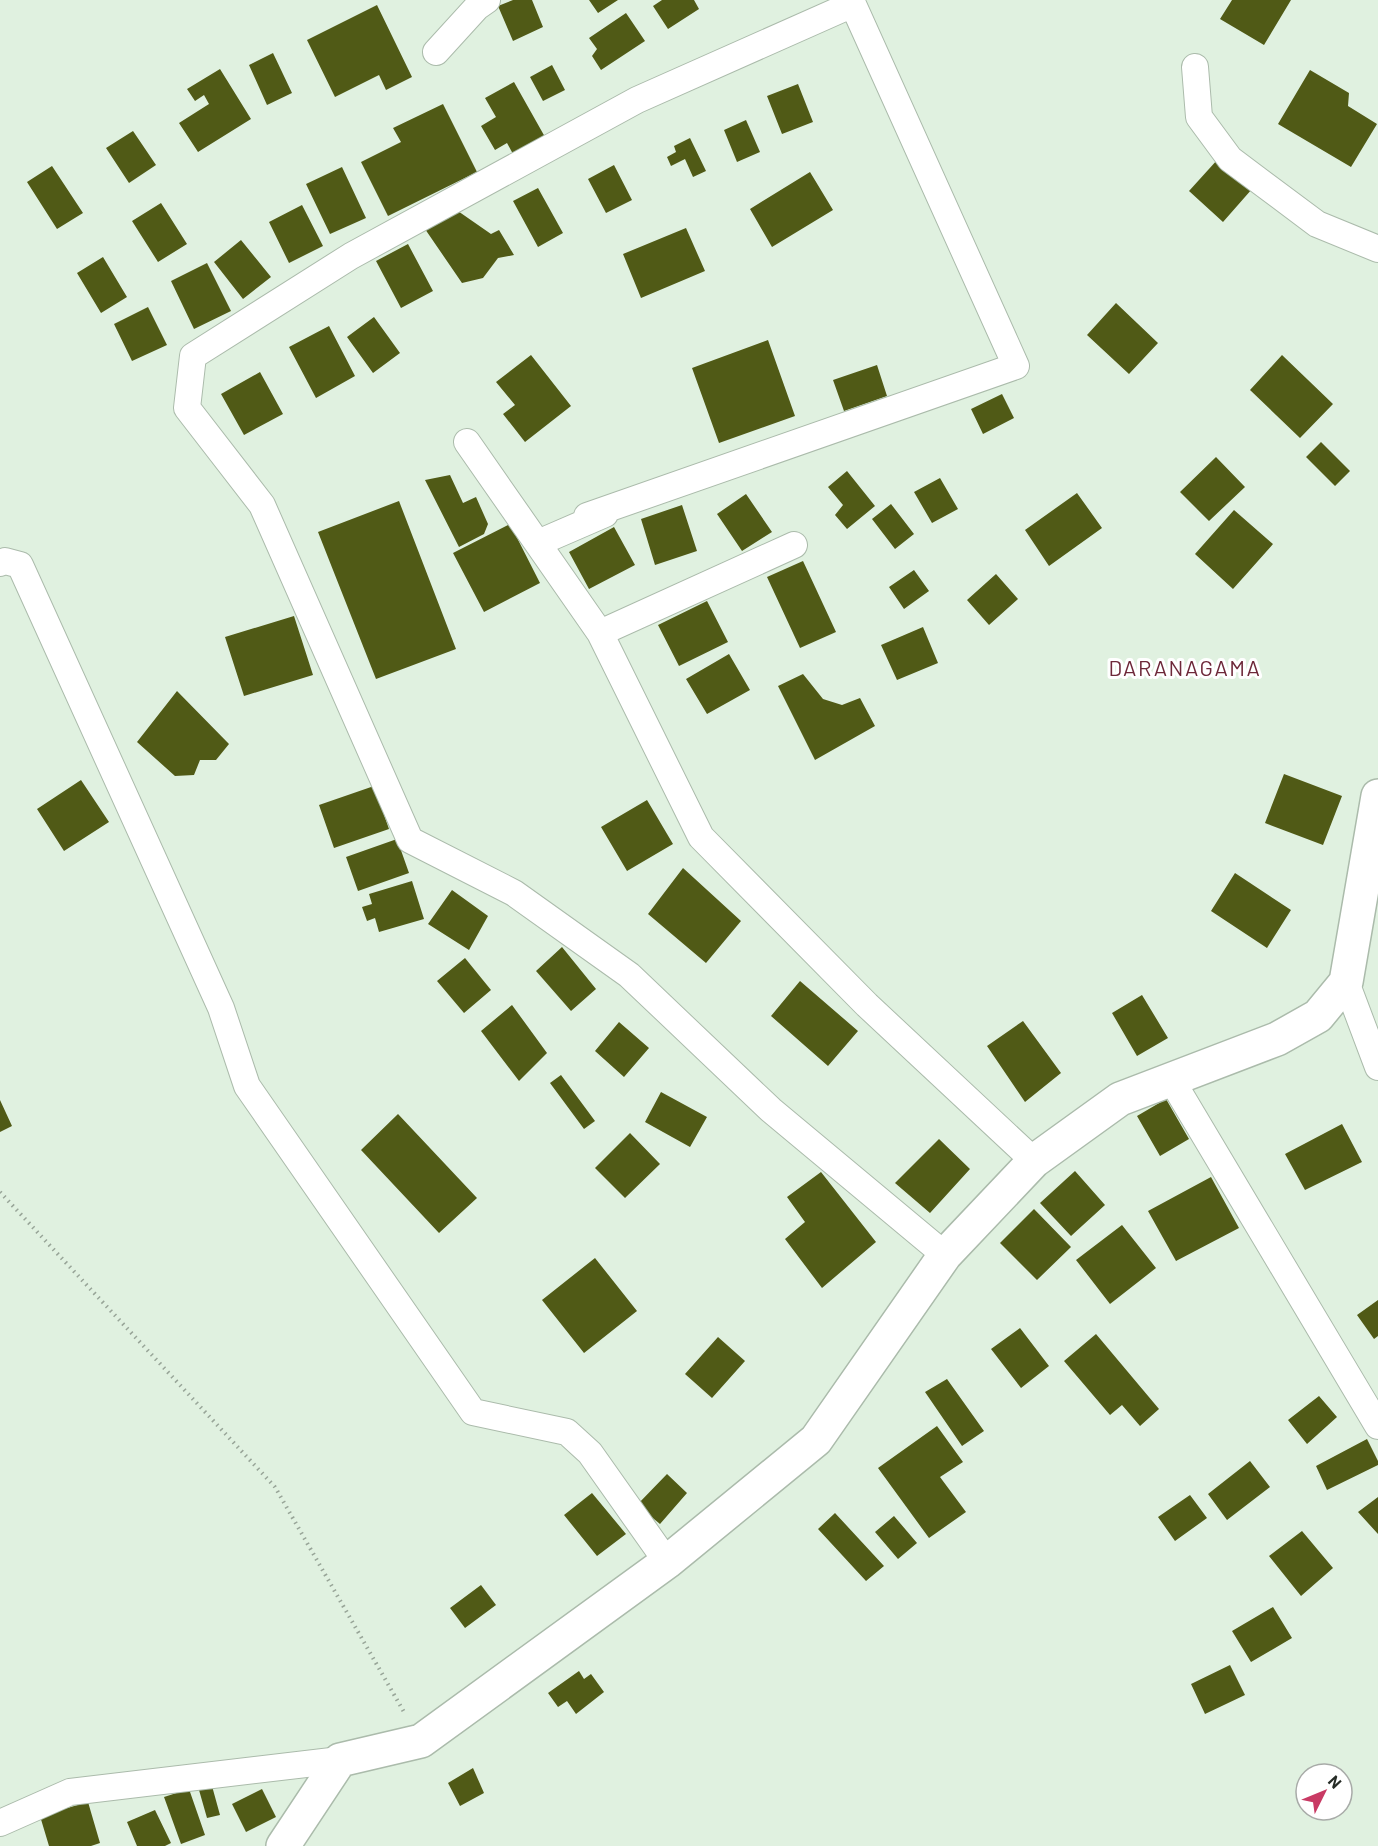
<svg xmlns="http://www.w3.org/2000/svg" width="1378" height="1846" viewBox="0 0 1378 1846" font-family="Barlow,sans-serif">
	<rect width="100%" height="100%" fill="#e0f1e0"/>
	<path fill="#505a16" d="M513,0H532L543,27L513,41L498,6Z
		M589,0H618L598,13Z
		M662,0H694L699,9L668,29L653,6Z
		M1232,0H1291L1264,45L1220,19Z
		M377,5L412,77L386,90L379,75L335,97L307,40Z
		M626,13L645,41L601,70L592,56L597,49L589,38Z
		M273,53L292,93L267,105L249,65Z
		M552,65L565,90L543,101L530,77Z
		M220,69L251,119L198,152L179,123L209,104L204,95L195,101L187,89Z
		M1310,70L1349,93L1348,106L1377,124L1351,167L1278,124Z
		M514,82L545,137L513,154L507,143L495,150L481,126L496,117L485,98Z
		M798,84L813,122L782,134L767,96Z
		M443,104L477,172L388,216L361,162L401,142L393,128Z
		M746,120L760,152L737,162L724,130Z
		M133,131L156,165L129,183L106,148Z
		M690,138L706,171L693,177L685,159L671,166L667,157L676,152L674,146Z
		M1218,159L1252,189L1223,222L1189,191Z
		M614,165L632,200L606,213L588,179Z
		M52,166L83,213L57,229L27,182Z
		M342,167L366,218L330,234L306,184Z
		M810,172L833,210L772,247L750,209Z
		M538,188L563,233L538,247L513,201Z
		M161,203L187,244L158,262L132,221Z
		M302,205L323,246L289,263L269,222Z
		M455,209L491,234L499,230L514,255L498,258L483,278L462,283L425,229Z
		M686,228L705,271L641,298L623,254Z
		M241,240L271,277L243,299L214,262Z
		M408,244L433,291L401,308L376,261Z
		M103,257L127,297L101,313L77,273Z
		M207,263L231,311L194,329L171,281Z
		M1116,303L1158,343L1129,374L1087,335Z
		M148,307L167,345L132,361L114,324Z
		M374,317L400,353L373,373L347,337Z
		M329,326L355,376L316,398L289,347Z
		M768,340L795,416L719,443L692,368Z
		M531,355L571,406L525,442L503,414L515,405L496,382Z
		M1282,355L1333,404L1300,438L1250,390Z
		M877,365L887,396L844,411L833,380Z
		M260,372L283,414L244,435L221,394Z
		M1002,394L1014,418L983,434L971,409Z
		M1321,442L1350,471L1335,486L1306,457Z
		M1216,457L1245,487L1209,521L1180,492Z
		M847,471L875,506L847,529L835,515L843,505L828,487Z
		M450,475L463,503L476,497L488,524L484,534L459,547L425,480Z
		M940,478L958,509L932,523L914,492Z
		M1077,493L1102,528L1049,566L1025,530Z
		M746,494L772,532L742,551L717,514Z
		M399,501L456,649L376,679L318,532Z
		M891,504L914,534L895,549L872,519Z
		M682,505L697,551L655,565L641,519Z
		M1234,510L1273,544L1233,589L1195,554Z
		M510,524L540,583L484,612L453,553Z
		M614,527L635,565L589,589L569,552Z
		M803,561L836,632L800,648L767,577Z
		M914,570L929,591L904,609L889,587Z
		M996,574L1018,599L989,625L967,600Z
		M707,601L728,642L679,666L658,625Z
		M294,616L313,675L244,696L225,637Z
		M923,627L938,663L897,680L881,645Z
		M729,654L750,690L707,714L686,679Z
		M803,674L823,699L842,705L860,698L875,726L815,760L778,686Z
		M177,691L229,744L216,760H200L194,775L175,776L137,742Z
		M1284,774L1342,796L1323,845L1265,823Z
		M81,780L109,822L64,851L37,809Z
		M374,786L389,829L334,848L319,805Z
		M647,800L673,844L627,871L601,827Z
		M397,839L409,873L358,891L346,857Z
		M683,868L741,921L706,963L648,914Z
		M1235,873L1291,910L1267,948L1211,911Z
		M412,881L424,919L379,932L375,918L367,921L362,907L372,904L369,894Z
		M452,890L488,916L469,950L428,924Z
		M562,947L596,989L571,1011L536,971Z
		M465,958L491,990L464,1013L437,981Z
		M800,981L858,1031L828,1066L771,1016Z
		M1142,995L1168,1038L1137,1056L1112,1013Z
		M512,1005L547,1053L519,1081L481,1031Z
		M1023,1021L1061,1073L1025,1102L987,1046Z
		M619,1022L649,1048L624,1077L595,1051Z
		M561,1075L595,1121L584,1129L550,1083Z
		M661,1092L707,1117L690,1147L645,1122Z
		M1166,1099L1189,1139L1160,1156L1137,1116Z
		M0,1100L12,1126L0,1132Z
		M398,1114L477,1198L439,1233L361,1150Z
		M1342,1124L1362,1162L1305,1190L1285,1154Z
		M630,1133L660,1164L625,1198L595,1168Z
		M939,1139L970,1169L930,1213L895,1183Z
		M1075,1171L1105,1205L1071,1236L1040,1203Z
		M821,1172L876,1242L822,1288L785,1239L805,1222L787,1197Z
		M1211,1177L1239,1228L1176,1261L1148,1211Z
		M1034,1209L1071,1247L1037,1280L1000,1243Z
		M1122,1225L1156,1268L1110,1304L1076,1260Z
		M595,1258L637,1311L584,1353L542,1300Z
		M1378,1300V1336L1374,1339L1357,1315Z
		M1020,1328L1049,1366L1021,1388L991,1349Z
		M1096,1334L1159,1409L1140,1426L1122,1405L1110,1415L1064,1361Z
		M718,1337L745,1361L712,1398L685,1374Z
		M947,1379L984,1431L962,1446L925,1392Z
		M1319,1396L1337,1417L1307,1444L1288,1420Z
		M937,1426L963,1462L940,1477L966,1512L929,1538L878,1468Z
		M1367,1439L1378,1461V1465L1327,1490L1316,1466Z
		M1250,1461L1270,1487L1227,1520L1208,1494Z
		M667,1474L687,1493L660,1524L637,1505Z
		M592,1493L626,1534L597,1556L564,1515Z
		M1190,1495L1207,1518L1175,1541L1158,1517Z
		M1378,1497V1534L1358,1512Z
		M835,1513L884,1566L866,1581L818,1529Z
		M894,1516L917,1543L898,1559L875,1532Z
		M1302,1531L1333,1568L1301,1596L1269,1556Z
		M481,1585L496,1605L465,1628L450,1608Z
		M1273,1607L1292,1638L1251,1662L1232,1631Z
		M1230,1665L1245,1695L1205,1714L1191,1684Z
		M579,1671L584,1679L591,1674L604,1692L576,1714L567,1701L558,1707L548,1693Z
		M473,1768L484,1793L460,1806L448,1783Z
		M212,1786L220,1815L207,1818L199,1790Z
		M189,1789L205,1835L181,1844L164,1797Z
		M262,1789L276,1817L246,1832L232,1804Z
		M88,1802L100,1843L91,1846H49L40,1816Z
		M155,1810L171,1843L165,1846H137L127,1822Z"/>
	<g fill="none" stroke-linecap="round" stroke-linejoin="round">
		<g stroke="#abbbab" stroke-width="28">
			<path id="minor" d="M853,4L637,100L351,256L193,356L187,408L262,505L410,840L514,893L629,975L771,1110L945,1255
				M436,52L477,7L487,0
				M1195,67L1199,117L1230,159L1317,224L1378,249
				M467,442L600,633L701,837L867,1005L1034,1161
				M587,516L1016,366L851,0
				M538,543L605,514
				M0,563L5,561L20,565L221,1008L247,1086L473,1412L567,1432L590,1453L667,1562
				M600,633L794,545
				M1346,982L1378,1067
				M1171,1079L1378,1426
				M0,1823L70,1792L340,1760"/>
		</g>
		<g stroke="#abbbab" stroke-width="36">
			<path id="tertiary" d="M283,1846L340,1760L421,1741L667,1562L816,1440L945,1255L1034,1161L1120,1099L1277,1039L1318,1016L1346,982L1378,796"/>
		</g>
		<path stroke="#98a598" stroke-width="4" stroke-dasharray="1.5 4.5" stroke-linecap="butt" d="M0,1192L275,1487L404,1712"/>
		<use href="#minor" stroke="#fff" stroke-width="26"/>
		<use href="#tertiary" stroke="#fff" stroke-width="33"/>
	</g>
	<g text-anchor="middle" dominant-baseline="central" stroke-width="6" stroke-linejoin="round" paint-order="stroke">
		<g font-size="22" letter-spacing="1.5" fill="#6d2839" stroke="#fff">
			<text x="1185" y="667">DARANAGAMA</text>
		</g>
	</g>
	<g transform="translate(1324 1792) rotate(47)"><circle r="28" fill="#ffffff" stroke="#a8aba8" stroke-width="1.5"/>
	<path d="M0-4.5L10 22L0 15L-10 22Z" fill="#c93a64"/>
	<text y="-9" font-size="16" font-weight="bold" text-anchor="middle" fill="#262c26">N</text>
	</g>
</svg>
